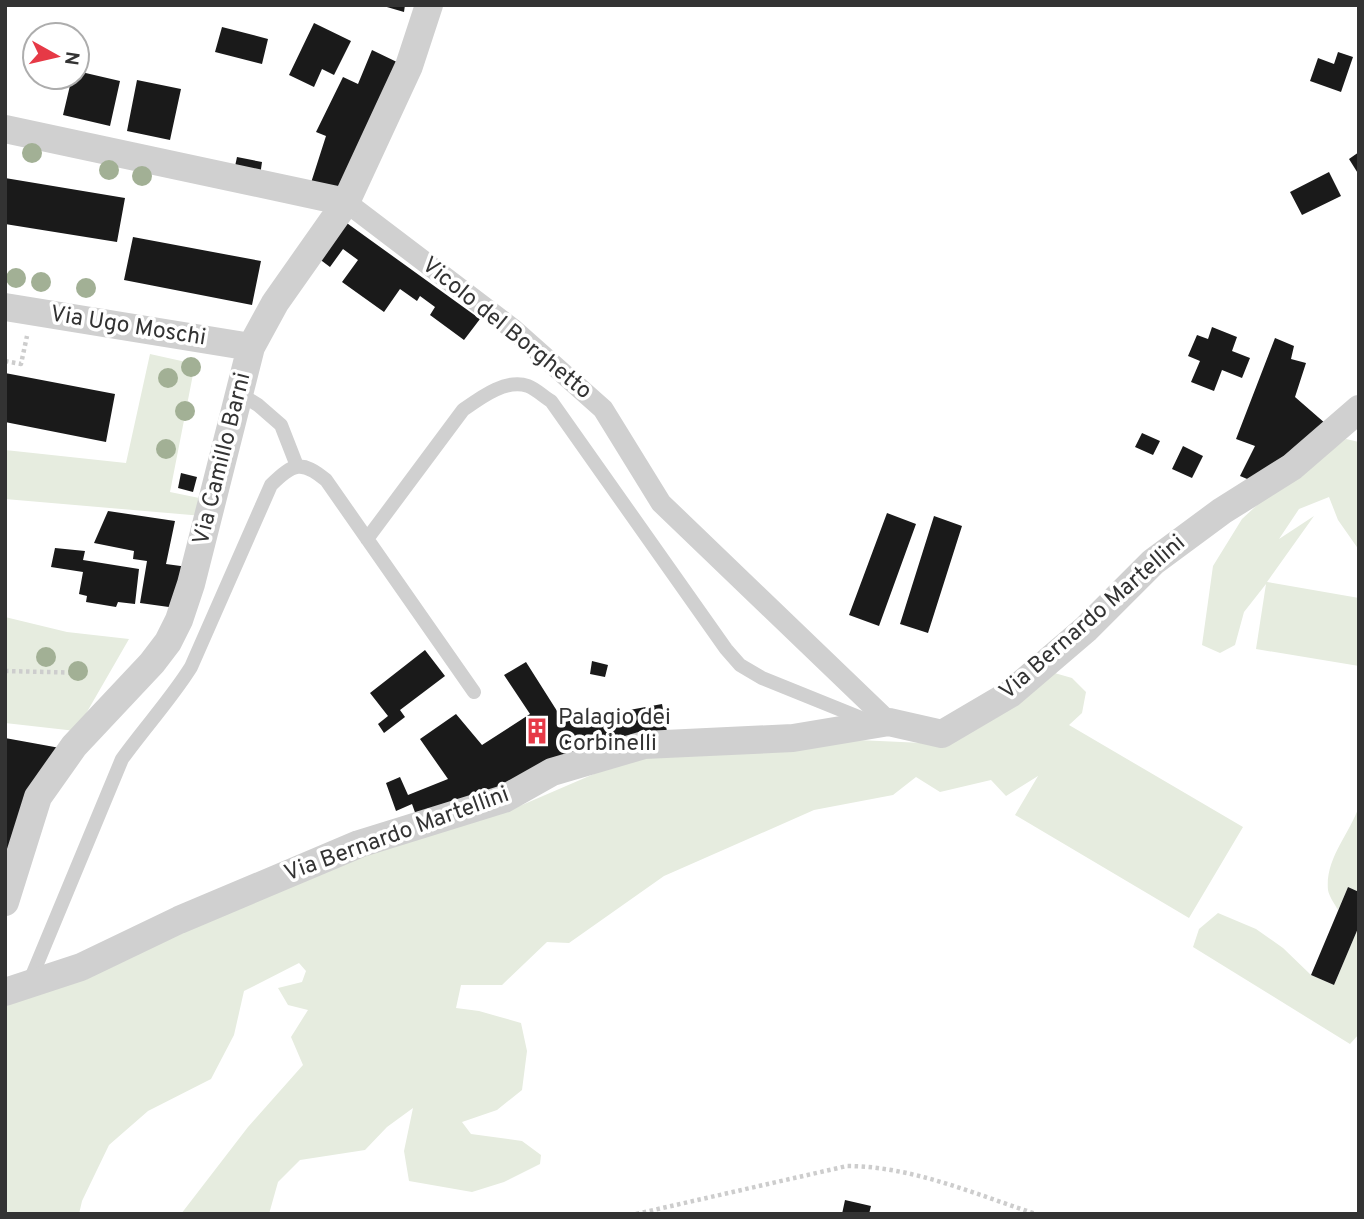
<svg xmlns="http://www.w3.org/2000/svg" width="1364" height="1219" viewBox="0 0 1364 1219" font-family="Overpass,sans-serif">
	<rect width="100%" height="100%" fill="#fff"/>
	<path fill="#e6ecdf" d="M150,354L195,364L170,492L204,499L203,516L5,499V450L126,463Z
		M1346,439L1359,442V550L1338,520L1329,497L1299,509L1279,539L1314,516L1267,582L1359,598V666L1256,649L1266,584L1244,612L1235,645L1220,653L1202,645L1213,566L1242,519L1269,494Z
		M5,617L67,632L129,639L76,731L5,723Z
		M1051,672L1072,678L1086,692L1082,713L1069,725L1243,827L1189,918L1015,815L1038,776L1006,796L991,780L940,792L916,777L893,795L814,810L664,876L569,943L547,942L502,985H461L456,1008L479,1011L521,1023L527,1051L522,1090L497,1110L462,1122L471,1134L522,1141L541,1155L540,1164L504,1182L472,1192L409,1181L404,1151L413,1108L387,1127L365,1150L300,1160L278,1182L269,1214H181L248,1127L303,1065L291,1037L308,1010L288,1005L278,988L302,982L306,971L299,963L244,991L234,1035L211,1079L148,1111L109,1145L82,1201L79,1214H5V1001L346,859L522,805L631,758L858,740L923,743Z
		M1359,806V892L1348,887L1338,910C1335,905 1329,896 1328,890C1325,858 1350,834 1359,806Z
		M1218,913L1256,929L1283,948L1311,975L1334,985L1359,926V1034L1350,1044L1193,947L1199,929Z"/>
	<path fill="#1a1a1a" d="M380,5H405L404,12Z
		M314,23L351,41L334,75L322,69L314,87L289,75Z
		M222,27L268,39L262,64L215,52Z
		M372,50L401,64L344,198L309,189L326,136L316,132L343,77L358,84Z
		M1338,52L1353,57L1341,92L1310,81L1318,58L1334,64Z
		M77,71L120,81L110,126L63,115L72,77H77Z
		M137,80L181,89L170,140L127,131Z
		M1359,152V175L1349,159Z
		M237,157L262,162L260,176L234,171Z
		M1329,172L1341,196L1302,215L1290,192Z
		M5,178L125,198L117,242L5,224Z
		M344,221L480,319L464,340L430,315L435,307L420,296L417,301L400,289L384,312L342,282L358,260L343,249L330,267L318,258Z
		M133,237L261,261L252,305L124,280Z
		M1212,327L1237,337L1232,351L1250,358L1242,378L1222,370L1214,391L1191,382L1200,361L1188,356L1197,335L1208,339Z
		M1275,338L1294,346L1291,359L1306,363L1295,397L1326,424L1252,481L1240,476L1255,446L1236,439Z
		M5,373L115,394L106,442L5,422Z
		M1142,433L1160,441L1153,455L1135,447Z
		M1183,446L1203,456L1192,478L1172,469Z
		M181,473L197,477L193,492L178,488Z
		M108,511L175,521L166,564L188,567L176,608L140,603L147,561L133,559L134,551L94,543Z
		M887,513L916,524L879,626L849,615Z
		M934,516L962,526L928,633L900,624Z
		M55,548L85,551L83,560L139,569L135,604L118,602L116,607L86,602L87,596L79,594L83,572L51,567Z
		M425,650L445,676L400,710L405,717L384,733L378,724L388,716L370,693Z
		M592,661L608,665L605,677L590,674Z
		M526,662L564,722L662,704L668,737L417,818L412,804L396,811L386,783L400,777L408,795L448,779L420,739L456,714L482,745L530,714L504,675Z
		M5,738L60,748L5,886Z
		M1348,887L1359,892V926L1334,985L1311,975Z
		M845,1200L871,1206L869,1214H842Z"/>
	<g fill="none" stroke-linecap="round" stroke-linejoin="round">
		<path stroke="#cdcdcd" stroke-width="4.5" stroke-dasharray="3.5 3.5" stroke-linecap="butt" d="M5,361L21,364L27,336
			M5,671L87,673
			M636,1214L847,1166C911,1166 975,1194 1036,1214"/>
		<path stroke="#d0d0d0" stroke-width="14" d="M240,394L258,405L281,425L297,466
			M367,539L463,410C480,398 506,378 528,386C536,389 544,397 551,401L726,649L740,665L762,678L866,720
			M29,983L122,759C145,727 171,699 191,667L271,485C293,463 302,460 326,480L474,692"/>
		<path stroke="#d0d0d0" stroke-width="21" d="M346,202L513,329L603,409L661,503L889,722"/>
		<path stroke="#d0d0d0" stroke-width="28" d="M5,129L346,202
			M5,307L251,347
			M5,902L38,797L74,746L152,663L168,642L179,620L191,584L251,347L275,303L346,202L409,66L429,5
			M5,992L81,967L179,920L359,844L504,799L552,772L644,745L793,738L889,722L942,734L1010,694L1086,629L1153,562L1222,511L1292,467L1359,409"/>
	</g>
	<g fill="#a2b095">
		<circle cx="32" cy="153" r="10"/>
		<circle cx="109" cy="170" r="10"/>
		<circle cx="142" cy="176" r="10"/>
		<circle cx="16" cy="278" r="10"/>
		<circle cx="41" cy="282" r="10"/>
		<circle cx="86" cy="288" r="10"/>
		<circle cx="191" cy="367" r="10"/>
		<circle cx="168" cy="378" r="10"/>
		<circle cx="185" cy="411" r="10"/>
		<circle cx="166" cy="449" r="10"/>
		<circle cx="46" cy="657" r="10"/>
		<circle cx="78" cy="671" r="10"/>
	</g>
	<defs>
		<g id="building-bare" transform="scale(2.1)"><path d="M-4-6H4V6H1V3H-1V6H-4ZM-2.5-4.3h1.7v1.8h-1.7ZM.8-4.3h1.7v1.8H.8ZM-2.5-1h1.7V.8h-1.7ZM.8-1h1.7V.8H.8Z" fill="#e63946" stroke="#fff" stroke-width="2.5" paint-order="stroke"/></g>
	</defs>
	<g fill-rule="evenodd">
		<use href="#building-bare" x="537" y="731"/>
	</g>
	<g text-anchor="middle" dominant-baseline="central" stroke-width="7" stroke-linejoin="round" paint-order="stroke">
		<g font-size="23" fill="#333" stroke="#fff">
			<text transform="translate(128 327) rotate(9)">Via Ugo Moschi</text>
			<text transform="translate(506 329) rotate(39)">Vicolo del Borghetto</text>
			<text transform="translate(223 459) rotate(-76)">Via Camillo Barni</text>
			<text transform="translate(1093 618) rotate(-41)">Via Bernardo Martellini</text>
			<text transform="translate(397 835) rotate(-20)">Via Bernardo Martellini</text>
		</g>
		<g font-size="23" fill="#333" stroke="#fff" text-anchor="start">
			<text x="558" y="718">Palagio dei<tspan x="558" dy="26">Corbinelli</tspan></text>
		</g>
	</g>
	<rect width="1364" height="1219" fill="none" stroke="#333333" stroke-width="14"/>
	<g transform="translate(56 56) rotate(98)"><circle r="33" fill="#ffffff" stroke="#adadad" stroke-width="2"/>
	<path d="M0-5L12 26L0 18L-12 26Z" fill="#e63946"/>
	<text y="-10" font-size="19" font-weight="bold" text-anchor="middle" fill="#333333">N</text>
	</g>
</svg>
